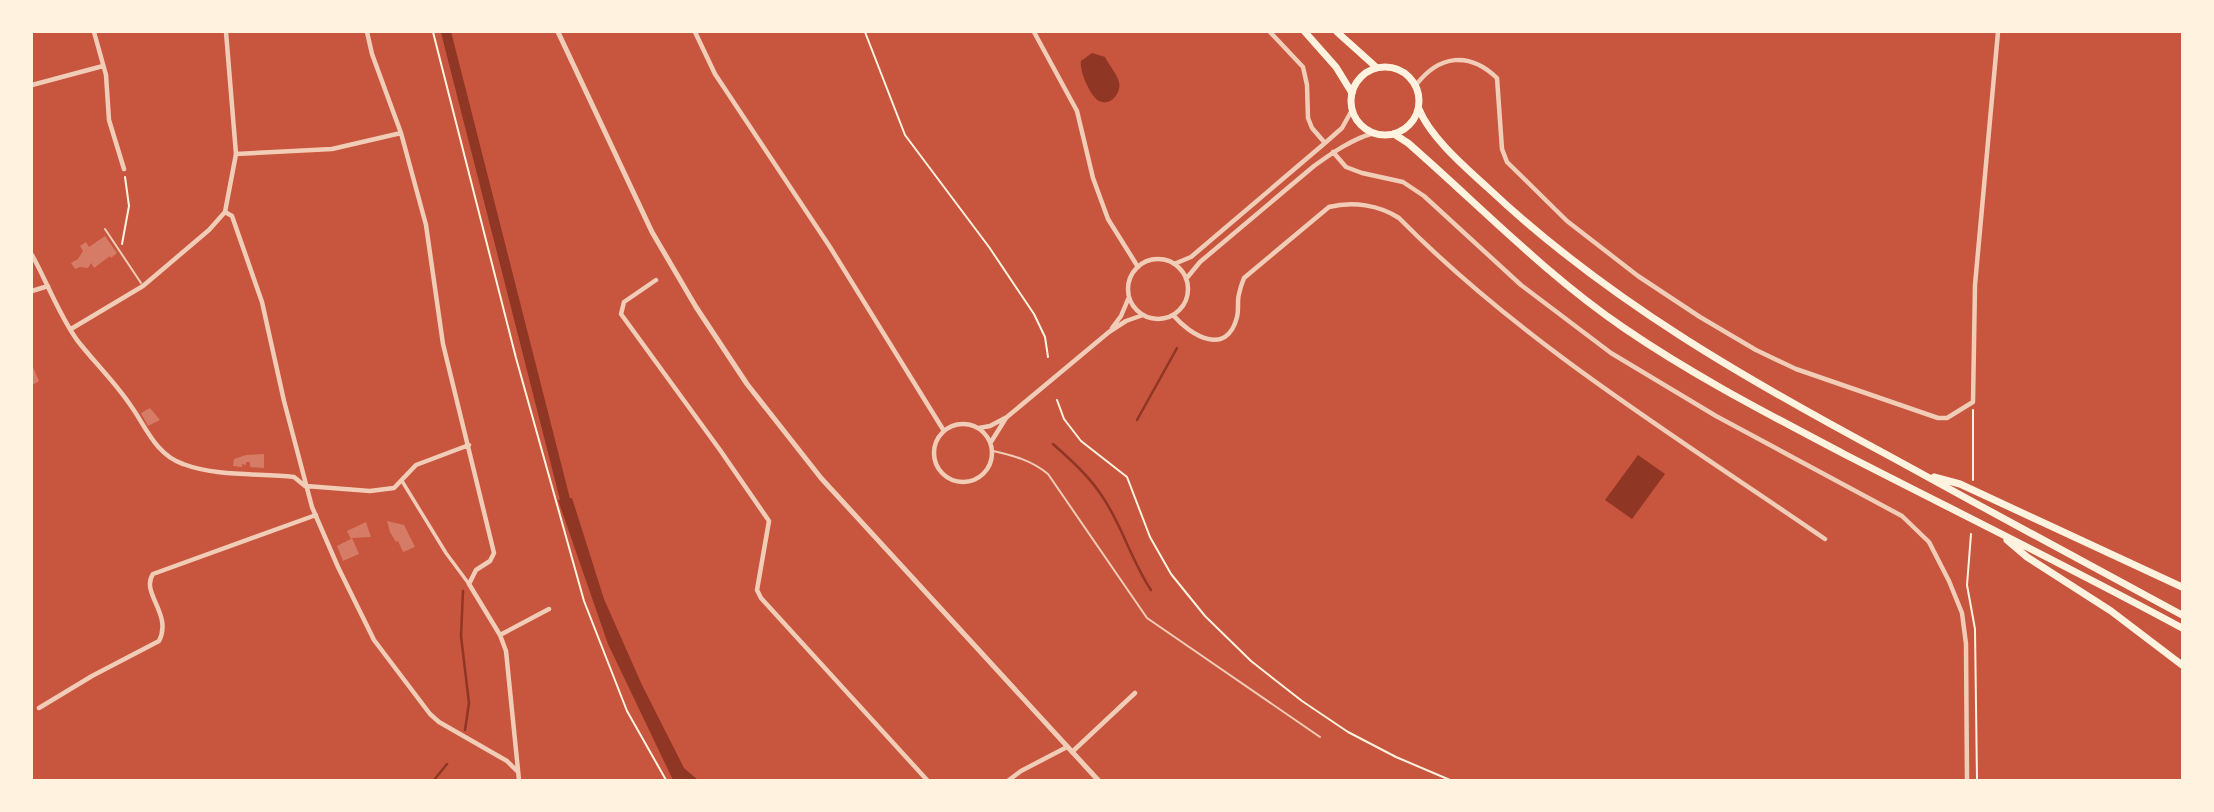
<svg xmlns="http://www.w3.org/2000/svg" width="2214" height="812" viewBox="0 0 2214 812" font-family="'Source Sans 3',sans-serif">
	<rect width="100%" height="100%" fill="#c8553d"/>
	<path fill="#8f3625" d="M1092,53L1105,57C1109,65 1117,74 1119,82C1122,93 1110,107 1099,101C1090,96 1079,70 1081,61Z
		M1638,455L1665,474L1632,519L1605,500Z
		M572,498L604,599L642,685L684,768L698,780H673L608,644L558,500Z"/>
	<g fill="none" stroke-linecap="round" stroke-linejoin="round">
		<path stroke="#8f3625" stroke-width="2.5" d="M1137,420L1177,348
			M1053,444C1071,460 1089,476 1102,496C1122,525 1131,560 1151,590
			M463,591L461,636L469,703L465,730
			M434,780L447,764"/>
		<path stroke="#8f3625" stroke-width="10" d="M446,32L568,511"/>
	</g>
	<path fill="#d67c66" d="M105,236L117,253L111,258L110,256L94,268L91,263L88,268L80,267L75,269L71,263L78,259L83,251L80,246L86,242L89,247Z
		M32,365L39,381L32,385Z
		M150,408L160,420L148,426L141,413Z
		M264,454V468L250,467V462H246V465L242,464V467L233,466L234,459L246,455Z
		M387,521L404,525L415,547L403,552L398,541L396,542L390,532Z
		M366,522L371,537L352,538L359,554L343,561L337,546L351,539L347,531Z"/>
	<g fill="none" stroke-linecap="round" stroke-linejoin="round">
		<path stroke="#fff3e0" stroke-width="2" d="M433,32L516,358L584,601L627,711L666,780
			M865,32L905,135L989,247L1034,314L1045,337L1048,357
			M122,244L129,206L125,177
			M1057,400L1064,419L1081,441L1127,477L1150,537L1171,574L1205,616L1251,661L1302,701L1348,732L1396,757L1450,780
			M1973,410V480
			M1971,534L1967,585L1975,629L1977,780"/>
		<path stroke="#f1ccb7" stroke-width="2" d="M105,229L141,283
			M993,451C1014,456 1031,460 1048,474L1147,618L1320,737"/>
		<path stroke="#f1ccb7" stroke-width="3.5" d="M402,481L446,553L469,584"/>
		<path stroke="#f1ccb7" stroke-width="4.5" d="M94,32L106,75L109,120L124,169
			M367,32L372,54L401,133L426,225L443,344L494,553L490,561L476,570L469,584L500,635L506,651L519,780
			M695,32L715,74L830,247L944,431
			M1034,32L1077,111L1093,178L1108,219L1138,267
			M1270,32L1303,67L1307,85L1308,118L1312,128L1325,143
			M32,85L103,66
			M1416,85C1439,55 1469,51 1497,78L1502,149L1507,162L1567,221L1638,276L1700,317L1756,350L1796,369L1938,418H1947L1973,402L1975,285L1998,32
			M1333,152L1346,167L1362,173L1403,182L1424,196L1521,285L1611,353L1716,416L1902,516L1929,542L1949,581L1962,613L1966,644L1967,780
			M236,154L332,149L401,133
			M225,212L232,216L262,302L284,401L312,507L338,567L374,640L430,714L439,722L507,761L517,771
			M32,255C47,282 59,315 77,340C94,362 115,382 131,406C146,427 156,455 183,464C218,477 258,473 294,477L305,486
			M1128 289a30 30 0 1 1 60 0a30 30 0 1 1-60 0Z
			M1174,264L1191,257L1325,143L1342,128L1352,110
			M1186,279L1200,262L1314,166C1332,153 1352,139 1374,133
			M656,280L624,302L621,314L720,450L769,521L757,590L761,598L927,780
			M32,291L48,286
			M1173,315C1191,336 1227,357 1237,317C1239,309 1237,301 1239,294C1240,289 1242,283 1244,278L1329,207C1353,201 1379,205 1399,218C1522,343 1681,440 1825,539
			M1112,328L1121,316L1129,297
			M71,329L143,286L209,230L225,212L236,154L226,32
			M934 453a29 29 0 1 1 58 0a29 29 0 1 1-58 0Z
			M979,428L990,426L1007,417L1109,332L1126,321L1143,315
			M991,442L1006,418
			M306,486L370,491L394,488L416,465L469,445
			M500,635L549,609
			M39,708L92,676L159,641C173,614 140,593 153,574L316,515
			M1072,752L1135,693
			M1009,780L1021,771L1067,747"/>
		<path stroke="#f1ccb7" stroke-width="5" d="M558,32L652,232L696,307L747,384L821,478L1098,780"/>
		<path stroke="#fff3e0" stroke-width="7" d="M1351 101a34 34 0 1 1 68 0a34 34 0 1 1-68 0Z"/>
		<path stroke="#fff3e0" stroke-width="7" d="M1305,32L1336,67L1352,93
			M1337,32L1376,67
			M1419,109C1430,137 1465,167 1488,188C1608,301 1749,381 1893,458C1989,511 2086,563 2182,615
			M1394,134L1408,143C1479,205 1545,274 1624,328C1694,376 1770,415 1844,454C1957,512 2071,568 2182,628
			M1934,477L1960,484L2182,587
			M2007,540L2027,557L2111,611L2182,665"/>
	</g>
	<rect width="2214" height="812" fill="none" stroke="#fff3e0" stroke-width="66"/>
</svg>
